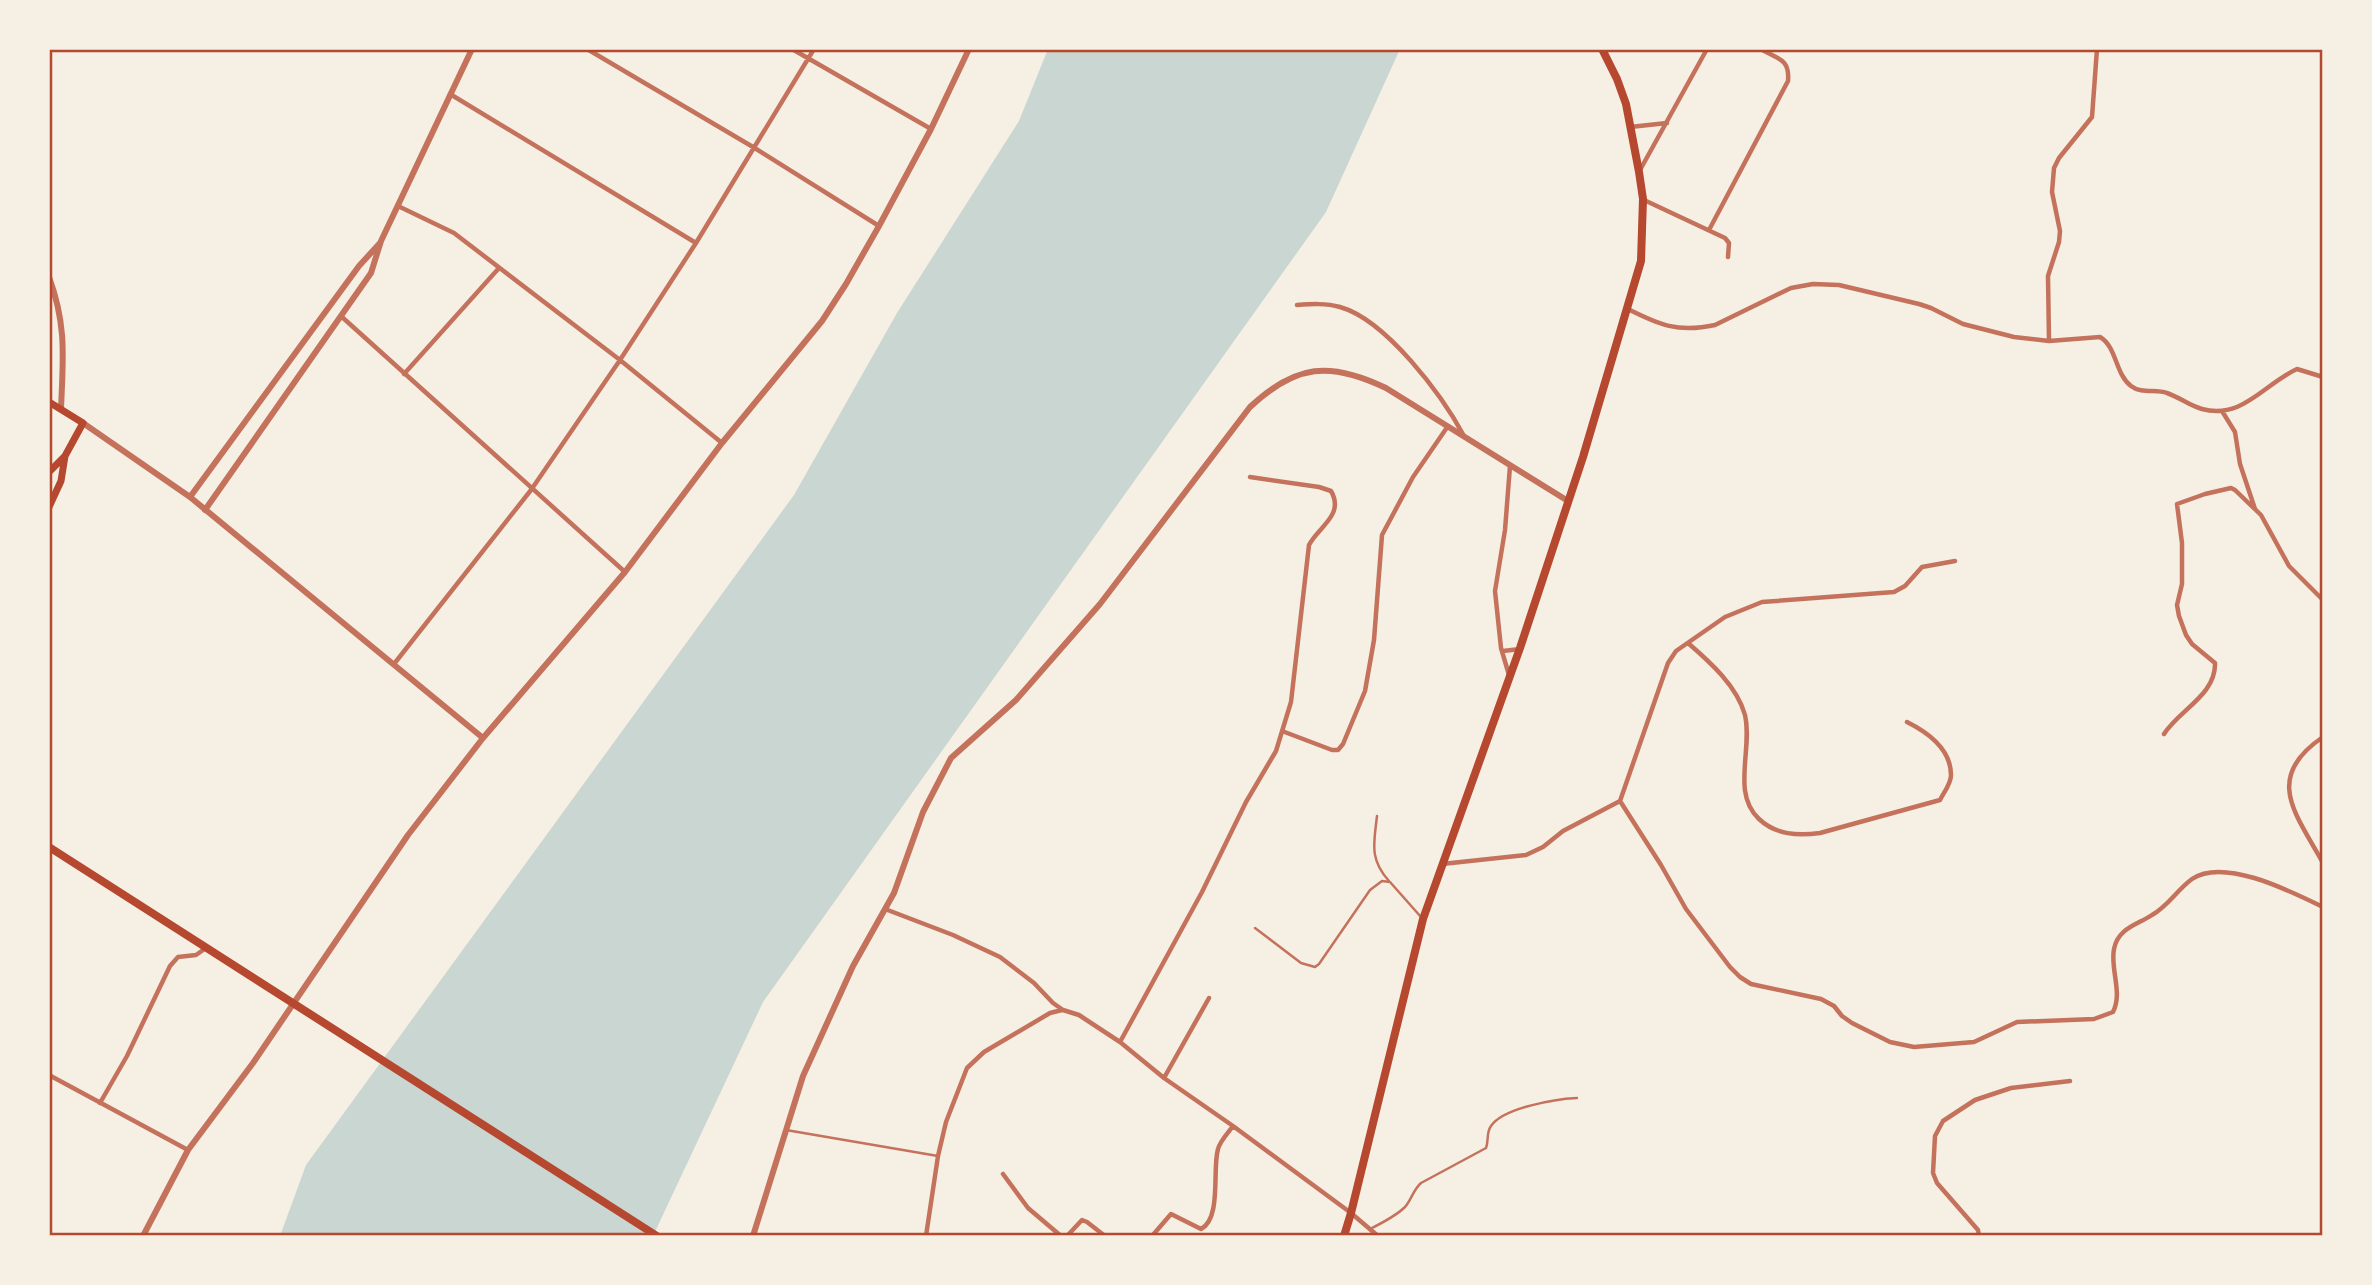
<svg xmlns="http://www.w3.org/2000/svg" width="2372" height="1285" viewBox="0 0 2372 1285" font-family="Helvetica,sans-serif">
	<rect width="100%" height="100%" fill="#f6efe4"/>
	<path fill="#c9d6d2" d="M1048,49H1400L1326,212L763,1002L653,1236H280L306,1165L794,495L897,313L1019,121Z"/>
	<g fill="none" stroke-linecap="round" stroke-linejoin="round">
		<path stroke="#c5725c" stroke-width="2.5" d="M1377,816C1374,843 1369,859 1389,881
			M1255,928L1301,963L1315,967L1319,964L1370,890L1382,881L1390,882L1421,917
			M786,1130L938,1156
			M1370,1229C1382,1223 1396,1216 1405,1207C1412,1199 1413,1190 1421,1183L1486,1148C1489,1140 1486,1133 1491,1126C1503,1108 1555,1099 1577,1098"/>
		<path stroke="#c5725c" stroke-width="4.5" d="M587,49L753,147L879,226
			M792,49L931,129
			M450,94L696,243
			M1630,127L1667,123
			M1640,170L1707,49
			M1644,200L1725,238L1729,243L1728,257
			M398,206L454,233L620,360L722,443
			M1709,230L1788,81C1790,58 1777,59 1761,49
			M1297,305C1311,304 1326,303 1340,307C1386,320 1442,395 1464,436
			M1626,308C1659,325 1678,333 1715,325L1791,288L1813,284L1839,285L1919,304L1931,308L1963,324L2014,337L2049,341L2100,337C2117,347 2115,374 2131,386C2141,394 2156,389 2167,393C2179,397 2190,406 2202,409C2242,420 2264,384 2297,369L2323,377
			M342,317L625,572
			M2049,341L2048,276L2059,242L2060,231L2052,192L2054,168L2059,158L2092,117L2097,49
			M404,374L499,268
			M2222,411L2235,432L2240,464L2255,509
			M1688,643C1710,662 1737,686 1745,715C1753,749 1731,793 1759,819C1776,835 1798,836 1820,833L1940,800C1944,792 1951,784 1951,775C1951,749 1927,732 1907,722
			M1503,651L1520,649
			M394,664L531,490L620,360L696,243L814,49
			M1509,675L1501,648L1495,591L1505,530L1510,466
			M1282,731L1332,750H1338L1343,744L1365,691L1374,640L1382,535L1413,477L1448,426
			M2164,734C2179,710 2216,695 2215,663L2192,644L2186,635L2179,616L2177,605L2182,584V543L2177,504L2205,494L2231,488L2235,490L2261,515L2289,566L2323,600
			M2323,737C2262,778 2297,815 2323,863
			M1620,801L1661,865L1686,909L1730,967L1740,977L1751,984L1821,999L1834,1006L1842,1016L1852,1023L1890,1042L1914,1047L1974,1042L2017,1022L2094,1019L2113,1012C2123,993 2110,969 2114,949C2118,928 2137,925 2152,915C2168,906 2177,890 2192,879C2224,857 2292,892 2323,907
			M1442,864L1526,855L1543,847L1563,831L1620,801L1668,663L1676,651L1725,617L1762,602L1894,592L1905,586L1922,567L1955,561
			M885,909L953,935L1000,957L1034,983L1053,1003L1063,1010L1079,1015L1120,1042L1164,1078L1233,1126L1351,1213L1378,1236
			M1120,1042L1202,892L1246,802L1276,751L1291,702L1309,545C1318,527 1345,515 1331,491L1319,487L1250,477
			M49,1075L188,1150
			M1164,1078L1209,998
			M100,1103L127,1056L170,966L178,957L196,955L206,948
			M1003,1174L1028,1208L1061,1236
			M926,1236L938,1156L946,1122L967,1068L984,1052L1050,1013L1062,1010
			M1067,1236L1082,1220L1087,1222L1105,1236
			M1152,1236L1171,1214L1201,1229C1222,1218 1212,1169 1218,1149C1220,1141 1228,1133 1233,1126
			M1979,1236L1978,1230L1937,1183L1933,1173L1935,1136L1943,1121L1975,1100L2011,1088L2070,1081"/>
		<path stroke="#c5725c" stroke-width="6" d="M49,277C67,326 63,358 61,409
			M83,423L190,497L483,738
			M190,497L359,266L380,243
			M205,510L371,273L381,241L472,49
			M143,1236L188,1150L253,1063L408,835L483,738L625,572L722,443L822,321L846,284L879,226L931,129L969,49
			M753,1236L803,1076L853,966L894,893L923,812L951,758L1016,700L1100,604L1250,407C1296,364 1330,361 1386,388L1568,501"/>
		<path stroke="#b5482f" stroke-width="7" d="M49,402L83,423L65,456L49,472
			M49,507L61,481L65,456"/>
		<path stroke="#b5482f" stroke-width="8" d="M1344,1236L1351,1213L1423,919L1520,648L1583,457L1641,261L1643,199L1639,172L1626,104L1617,79L1602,49"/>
		<path stroke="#b5482f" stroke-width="8" d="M49,847L657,1236"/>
	</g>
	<rect width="2372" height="1285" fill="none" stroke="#f6efe4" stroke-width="102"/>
	<rect x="51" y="51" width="2270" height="1183" fill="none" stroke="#b5482f" stroke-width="2.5"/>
</svg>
